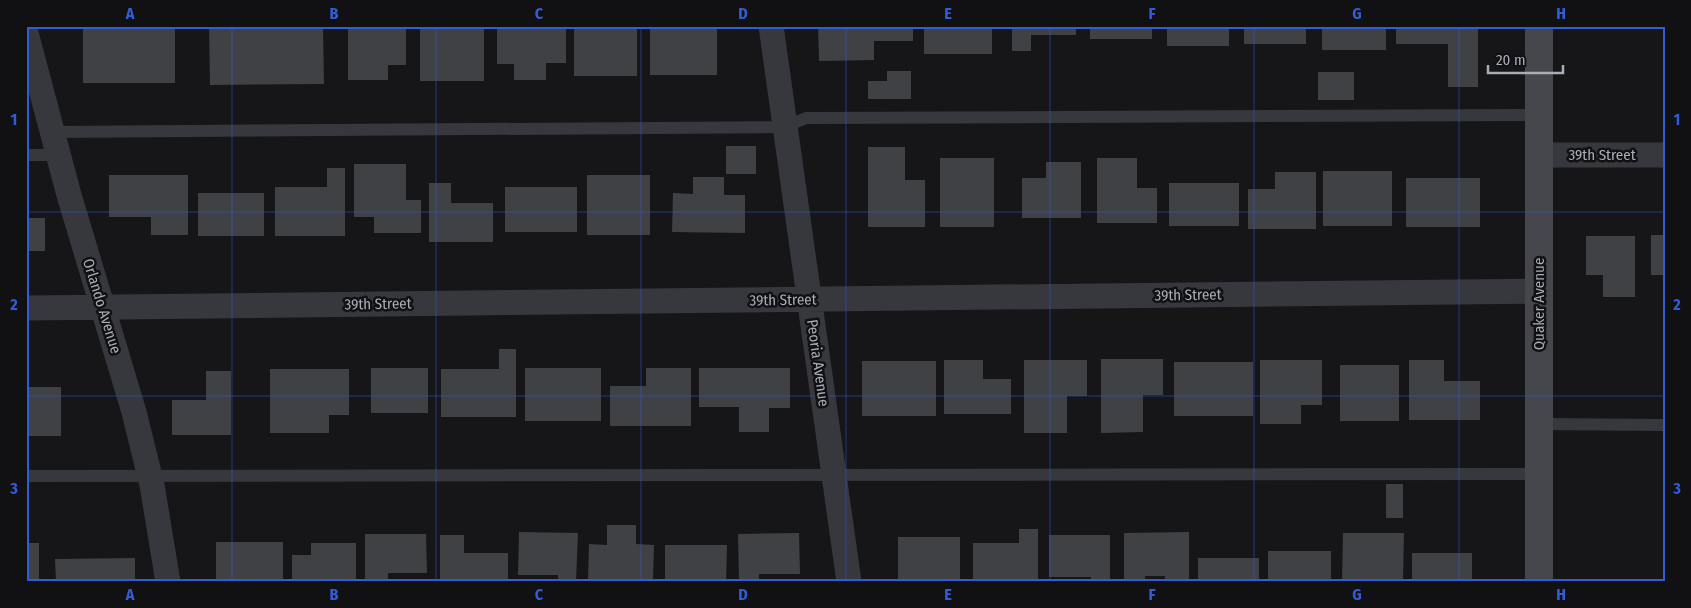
<svg xmlns="http://www.w3.org/2000/svg" width="1691" height="608" viewBox="0 0 1691 608" font-family="'Fira Sans Condensed',sans-serif">
	<rect width="100%" height="100%" fill="#161618"/>
	<path fill="#404145" d="M83,26H175V83H83Z
		M209,26H323L324,84L210,85Z
		M367,26L406,28V65H388V80H348V29H367Z
		M420,26H484V81H420Z
		M574,26H637V76H574Z
		M650,26H717V75H650Z
		M818,26H913V41H874V60L819,61Z
		M924,26H992V54H924Z
		M1012,26H1076V35H1031V51H1012Z
		M1090,26H1152V39H1090Z
		M1167,26H1229V46H1167Z
		M1244,26H1306V44H1244Z
		M1322,26H1386V50H1322Z
		M1396,26H1478V87H1448V44H1396Z
		M497,27H566V63H546V80H514V64H497Z
		M887,71H911V99H868V81H887Z
		M1318,72H1354V100H1318Z
		M726,146H756V174H726Z
		M868,147H905V180H925V227H868Z
		M940,158H994V227H940Z
		M1097,158H1137V188H1157V223H1097Z
		M1046,162H1081V218H1022V178H1046Z
		M354,164H406V200H421V233H374V217H354Z
		M327,168H345V236H275V187H327Z
		M1323,171H1392V226H1323Z
		M1275,172H1316V229H1248V189H1275Z
		M109,175H188V235H151V217H109Z
		M587,175H650V235H587Z
		M693,177H724V195H745V233L672,232L673,193L693,194Z
		M1406,178H1480V227H1406Z
		M429,183H451V203H493V242H429Z
		M1169,183H1239V226H1169Z
		M505,187H577V232H505Z
		M198,193H264V236H198Z
		M26,218H45V251H26Z
		M1651,235H1665V275H1651Z
		M1586,236H1635V297H1603V275H1586Z
		M499,349H516V417H441V369H499Z
		M1101,359H1163V395H1143V432L1101,433Z
		M944,360H983V379H1011V414H944Z
		M1024,360H1087V396H1067V433H1024Z
		M1260,360H1322V405H1301V424H1260Z
		M1409,360H1444V381H1480V420H1409Z
		M862,361H936V416H862Z
		M1174,362H1253V416H1174Z
		M1340,365H1399V421H1340Z
		M371,368H428V413H371Z
		M525,368H601V421H525Z
		M646,368H691V426H610V386H646Z
		M699,368H790V408H769V432H739V407H699Z
		M270,369H349V415H329V433H270Z
		M206,371H231V435H172V400H206Z
		M26,387H61V436H26Z
		M1386,484H1403V518H1386Z
		M607,525H636V544L654,545L653,582L588,580L589,544L607,545Z
		M1019,529H1038V582H973V543H1019Z
		M519,532L578,533L576,582H558V575H518Z
		M1189,532V582H1165V576H1145V582H1124V533Z
		M799,533L800,574H759V582H739L738,534Z
		M1343,533H1404L1403,582H1342Z
		M365,534H426L427,573H388V582H365Z
		M440,535H464V553H508V582H440Z
		M1049,535H1110V582H1091V577H1049Z
		M898,537H960V582H898Z
		M216,542H283V581H216Z
		M26,543H39V582H26Z
		M311,543H356V582H292V555H311Z
		M665,545H727L726,582H665Z
		M1268,551H1331V582H1268Z
		M1412,553H1472V582H1412Z
		M135,558V582H56L55,559Z
		M1198,558H1259V582H1198Z"/>
	<g fill="none" stroke-linecap="round" stroke-linejoin="round">
		<path stroke="#37383d" stroke-width="12" d="M52,132L784,127L806,118L1539,115
			M26,155H58
			M1539,424L1665,425
			M26,476L1539,474"/>
		<path stroke="#37383d" stroke-width="25" d="M771,26L849,582
			M26,33L69,195L134,412L152,485L168,582
			M1539,155H1665
			M26,308L1539,291"/>
		<path stroke="#45474d" stroke-width="28" d="M1539,26V582"/>
	</g>
	<path fill="none" stroke="#325cd3" stroke-width="1" stroke-opacity="0.55" d="M232,26V582M436,26V582M641,26V582M846,26V582M1050,26V582M1254,26V582M1459,26V582M26,212H1665M26,396H1665"/>
	<g text-anchor="middle" dominant-baseline="central" stroke-width="5" stroke-linejoin="round" paint-order="stroke">
		<g font-size="15" fill="#a8adb8" stroke="#111113">
			<text x="1602" y="155">39th Street</text>
			<text transform="translate(1188 295) rotate(-1)">39th Street</text>
			<text transform="translate(783 300) rotate(-1)">39th Street</text>
			<text transform="translate(378 304) rotate(-1)">39th Street</text>
			<text transform="translate(1539 304) rotate(-90)">Quaker Avenue</text>
			<text transform="translate(102 306) rotate(73)">Orlando Avenue</text>
			<text transform="translate(818 363) rotate(82)">Peoria Avenue</text>
		</g>
	</g>
	<rect width="1691" height="608" fill="none" stroke="#111113" stroke-width="55"/>
	<path d="M1488 65v8h75v-8" fill="none" stroke="#a8adb8" stroke-width="2.5"/>
	<text x="1496" y="65" font-size="15" fill="#a8adb8" stroke="#111113" stroke-width="4" paint-order="stroke">20 m</text>
	<rect x="28" y="28" width="1636" height="552" fill="none" stroke="#325cd3" stroke-width="2"/>
	<g font-size="16" text-anchor="middle" font-weight="bold" fill="#325cd3">
		<text x="130" y="19">A</text>
		<text x="334" y="19">B</text>
		<text x="539" y="19">C</text>
		<text x="743" y="19">D</text>
		<text x="948" y="19">E</text>
		<text x="1152" y="19">F</text>
		<text x="1357" y="19">G</text>
		<text x="1561" y="19">H</text>
		<text x="14" y="125">1</text>
		<text x="1677" y="125">1</text>
		<text x="14" y="310">2</text>
		<text x="1677" y="310">2</text>
		<text x="14" y="494">3</text>
		<text x="1677" y="494">3</text>
		<text x="130" y="600">A</text>
		<text x="334" y="600">B</text>
		<text x="539" y="600">C</text>
		<text x="743" y="600">D</text>
		<text x="948" y="600">E</text>
		<text x="1152" y="600">F</text>
		<text x="1357" y="600">G</text>
		<text x="1561" y="600">H</text>
	</g>
</svg>
